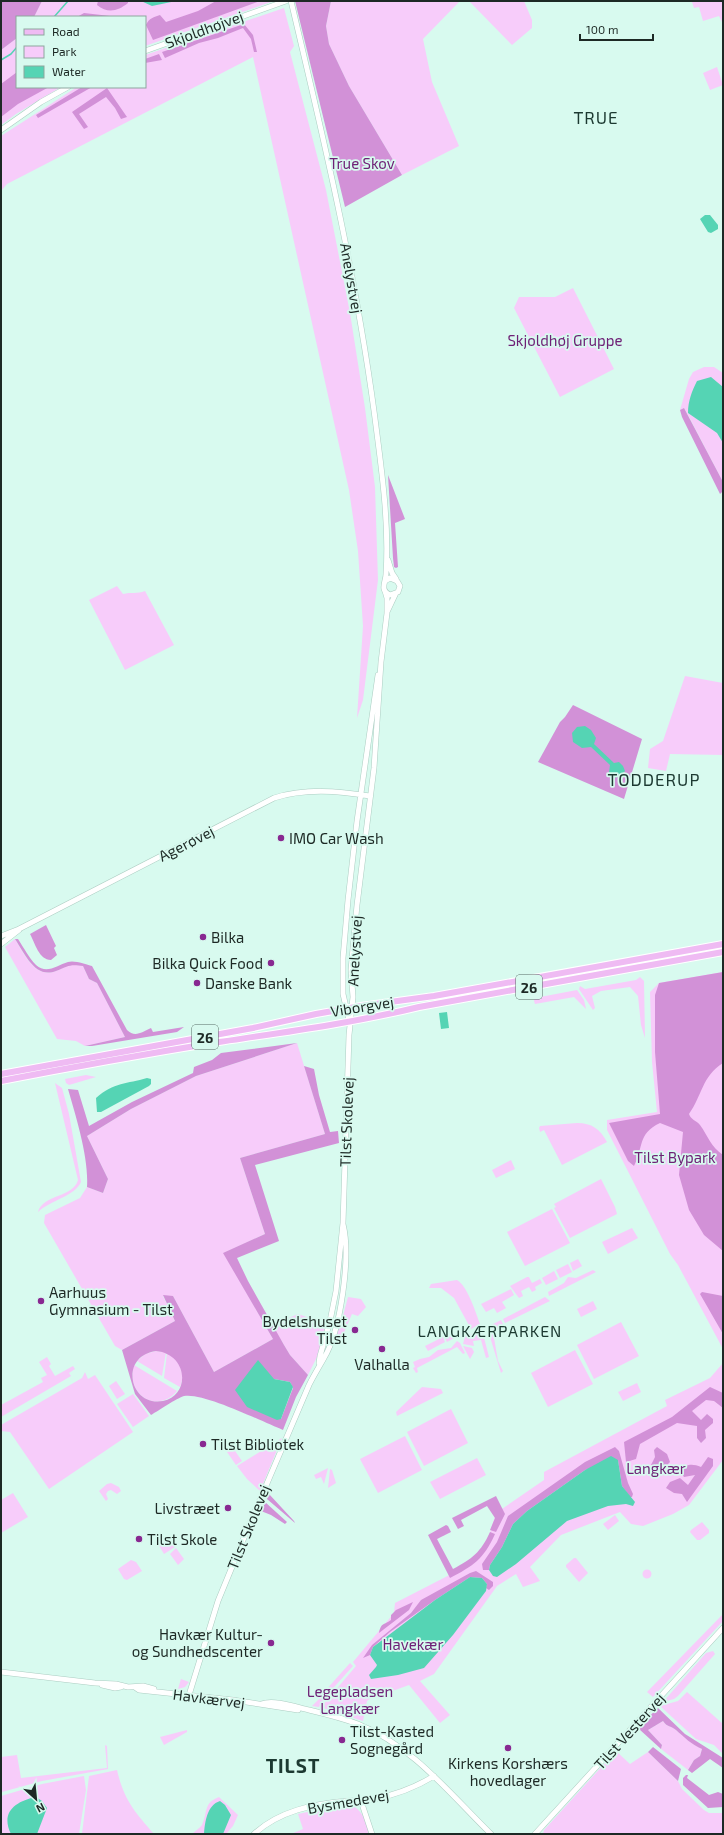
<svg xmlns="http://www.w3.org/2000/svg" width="724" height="1835" viewBox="0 0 724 1835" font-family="'Exo 2',sans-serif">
	<rect width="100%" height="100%" fill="#d8faef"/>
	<path fill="#f7ccfa" d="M42,1H274L145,46V17H34Z
		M331,1H460L423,39L432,82L459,146L402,175L349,86L329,44L326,26Z
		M469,1H524L532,20V28L512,45Z
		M694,1H723V24L719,16L703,21L699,7L694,8L692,2Z
		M284,8L294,46L290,52L326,190L350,313L365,408L375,487L378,580L363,700L357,718L363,626L358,551L349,490L253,57L7,184L1,191V136L77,87H145V55Z
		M17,38V87H61L16,114L1,125V50Z
		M717,67L723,85L710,90L703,73Z
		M573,288L614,369L560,397L514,308L519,297H555Z
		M704,367H714L723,373V482L687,413L684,408L680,410L689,379L693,372Z
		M117,586L123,594C131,592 137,594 145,591L174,645L125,670L89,600Z
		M685,676L723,683V755L670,754L666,771L648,768L650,749L663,741Z
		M15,939C24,954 35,979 56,971C69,965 69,964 83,966L89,979L97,983L125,1037L85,1046L76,1041L57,1039L5,947Z
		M723,972V1349L678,1265L670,1254L607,1130V1120L657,1112L652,1062L650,992L659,983Z
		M640,977L644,981L645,1038L641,1025L638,996L630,987L601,991L592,996L595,1008L593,1010L579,989L580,986L585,989L636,980Z
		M577,990L584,1000L586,1009L574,997L535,1004L534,1001L535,998Z
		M297,1043L325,1134L240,1158L265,1234L224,1253L273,1339L214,1372L173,1296H163L175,1321L122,1350L115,1346L44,1223L45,1215L80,1198L87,1187L103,1193L108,1179L87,1136L131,1109L196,1076Z
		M86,1075L96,1077L69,1085L66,1083L65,1079Z
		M55,1083L62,1088L69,1114L81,1182C75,1196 51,1200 38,1212C43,1194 73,1198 78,1180Z
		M577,1123C592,1123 600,1129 607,1142L562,1165L544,1130L540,1132L539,1128L540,1126Z
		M511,1160L515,1169L496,1178L492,1170Z
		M601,1179L615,1207L617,1214L570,1238L554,1208L556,1207L554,1204Z
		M552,1209L570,1243L525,1266L507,1232Z
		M632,1228L638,1238L608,1254L602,1242Z
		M578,1259L582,1266L573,1271L570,1263Z
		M568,1264L572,1272L560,1278L556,1270Z
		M593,1270L596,1272L549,1296L548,1292L564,1283L568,1277L576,1278Z
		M554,1271L558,1279L546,1285L542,1278Z
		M527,1277H529L532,1283L540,1279L542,1283L535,1287L536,1290L532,1292L529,1287L521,1291L523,1296L519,1298L510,1286Z
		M457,1280C467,1285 476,1313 480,1324L471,1329L454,1298L441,1288H429L431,1284Z
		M511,1289L514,1295L502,1302L506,1308L497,1313L494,1308L486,1312L481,1304Z
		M348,1297L361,1299L366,1307L358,1316L352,1314L340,1342L333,1343L340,1327Z
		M545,1297L550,1301L505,1323L503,1319Z
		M593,1301L597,1309L581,1317L577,1309Z
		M298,1314L327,1324L318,1355L308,1375L290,1355L272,1325Z
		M501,1320L504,1326L493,1332L498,1361L503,1371L501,1373L487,1327Z
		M621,1322L639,1356L594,1379L577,1345Z
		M468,1328L469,1330L447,1342L443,1335L447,1338Z
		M482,1330L489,1357L486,1358L481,1340L473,1341L474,1346L463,1344L465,1336Z
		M443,1337L445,1342L428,1351L425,1346Z
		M457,1341L460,1343L465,1353L463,1354L457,1347L417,1368L418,1372L416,1373L413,1368L415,1367L413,1362L420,1359L429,1357L438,1350L451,1348Z
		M463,1346L472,1348L474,1352L470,1359Z
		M575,1350L593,1384L548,1407L531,1373Z
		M156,1351L166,1352L162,1376L137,1361L145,1354Z
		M167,1353C180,1360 186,1373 180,1387L164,1378Z
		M47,1357L51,1364L49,1366L55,1376L73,1366L75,1369L69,1373L71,1376L1,1417V1405L43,1382L41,1378L47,1375L39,1362Z
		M723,1363V1460L689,1505L673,1514L643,1526L631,1524L620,1512L561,1535L530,1567L540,1581L523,1587L516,1574L497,1586L434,1674L420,1681L450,1715L440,1723L409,1685L387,1693L381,1687L383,1690L367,1701L363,1721L323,1708L322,1706L356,1666L353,1662L394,1613L395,1603L467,1566L485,1549L496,1513L544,1480V1472L667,1406L665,1400L710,1378Z
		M134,1365L177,1391C157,1415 125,1394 134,1365Z
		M85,1372L88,1379L95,1375L133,1432L49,1489L10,1432L1,1431V1425L82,1378Z
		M116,1381L125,1394L117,1399L109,1386Z
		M637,1383L641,1392L623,1401L618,1392Z
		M422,1387L441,1389L443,1393L397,1416L396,1412Z
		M133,1394L149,1416L133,1427L117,1404Z
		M451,1409L468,1443L424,1466L407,1432Z
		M405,1436L422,1470L378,1493L360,1459Z
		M282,1438L260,1491L247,1479L237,1466Z
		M233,1448L242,1461L236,1465L227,1452Z
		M477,1458L486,1475L440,1499L430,1482Z
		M328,1468L324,1484L321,1477L316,1479L314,1475Z
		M330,1469L332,1470L336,1483L328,1488Z
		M111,1483L119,1487L121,1491L117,1494L111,1490L108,1491L106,1494L108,1499L106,1501L99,1491L107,1484Z
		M13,1493L28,1517L1,1533V1500Z
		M615,1515L619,1521L608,1530L603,1524Z
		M702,1522L709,1530V1533L700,1540H697L690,1532L691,1530Z
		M168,1537L175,1547L164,1554L158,1544Z
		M176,1548L184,1559L178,1565L170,1554Z
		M574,1558H576L588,1573L579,1582L566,1567V1565Z
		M131,1560L136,1562L142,1571L127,1580L124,1579L118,1569Z
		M642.5 1574a4.5 4.5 0 1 1 9 0a4.5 4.5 0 1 1-9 0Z
		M723,1614V1621L653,1697L647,1692Z
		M713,1651L715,1654L678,1696L674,1699L663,1702L706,1653Z
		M350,1663L353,1666L327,1695L325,1691Z
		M181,1679L189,1682L185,1687L178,1689Z
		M687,1692L723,1724V1754L714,1745L696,1739L660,1706L678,1701Z
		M322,1696L325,1698L319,1707L312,1706Z
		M663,1721C668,1728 670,1725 676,1730C684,1737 692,1744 702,1749L700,1756L694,1760L688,1770L661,1749L662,1745L648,1730Z
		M187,1730V1732L164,1745L160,1737Z
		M105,1745L107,1746L108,1769L42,1781L2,1792L1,1757L17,1755L21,1778L107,1768Z
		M616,1751L630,1764L648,1752L678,1781L682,1789L704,1810L709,1813H723V1834H543L544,1830Z
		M117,1770C124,1800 134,1811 154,1834H82L89,1776Z
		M84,1776L86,1790L79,1834H1V1796L42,1784Z
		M219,1797L238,1815L233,1826L226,1834H192C195,1831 200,1828 202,1825C208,1812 203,1803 219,1797Z
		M352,1805C361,1810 369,1823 368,1834H291L303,1829L298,1814L335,1806Z"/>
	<path fill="#d291d7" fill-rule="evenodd" d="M1,1H42L34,17H17V38L1,50Z
		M98,1H128V3C118,11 108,14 97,5Z
		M216,1H260L153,40L146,25C149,18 154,17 160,15L166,22L198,11Z
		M295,1H331L326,26L329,44L349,86L402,175L345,207Z
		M84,13L110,16L111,17H77Z
		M244,24L253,35L257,52H254L251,39L243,28L218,38L199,43L165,58L162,52Z
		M159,54L162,60L145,63V59Z
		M17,72V87H49L18,104L1,117V84Z
		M82,87H92L38,118L36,115Z
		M107,88L127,117L121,119L115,108L106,97L79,114L88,127L84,129L72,112Z
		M684,408L723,482V491L720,494L682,417L680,410Z
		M388,475L405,519L395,523L398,567L396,568L394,567L393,558Z
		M573,705L642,739L624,799L538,762L560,722L565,717Z
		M46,925L56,946L54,948L57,955L51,960C39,960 35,943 30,934Z
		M15,939H18C24,948 29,958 36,965C47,975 57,965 68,962C74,960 86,964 92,966L127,1030C135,1038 142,1032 151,1028L153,1032L184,1027L177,1032L92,1046H85L125,1037L97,983L89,979L83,966C69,964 69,966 56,971C35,979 25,954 15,939Z
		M723,972V1063C702,1076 702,1096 689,1114C691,1120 696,1120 700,1125C708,1136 711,1147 723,1155V1251L704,1235L689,1210L679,1175L683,1132L660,1123C637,1134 644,1147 634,1166L628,1161L609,1123L660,1114L655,1052V995L659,983Z
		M297,1043L196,1076L131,1109L87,1136L108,1179L103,1193L87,1187C89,1158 76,1117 68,1089L78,1090L89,1126L132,1102L193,1073L194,1067L212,1060L221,1053Z
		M304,1066L314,1069L319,1095L330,1132L338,1131L339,1143L255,1165L279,1241L237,1258L248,1281L284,1345L290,1355L308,1375L296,1397L283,1430C263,1422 203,1392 184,1396C177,1398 158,1411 151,1415L135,1394L122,1350L175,1321L163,1295L173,1296L214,1372L273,1339L223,1253L265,1234L240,1158L325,1134ZM156,1351C188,1354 191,1395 163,1401C129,1407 119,1356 156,1351ZM274,1379L290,1382L293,1388L281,1419Z
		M702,1292L723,1296V1334L700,1294Z
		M710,1387L723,1393V1408L714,1401L706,1400L692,1411L701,1420L707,1414L713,1419V1423L705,1430L706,1438L701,1443L697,1438V1426L677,1423L640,1444L636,1459L626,1462L624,1442L672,1417Z
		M615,1447L619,1451L628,1483L633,1494L632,1497H630L622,1486L618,1460L585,1470L527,1511L513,1524L502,1547L490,1565L489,1570H483L482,1564L497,1542L508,1516L585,1462Z
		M657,1447L667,1454L670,1462L663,1469L651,1465L655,1457L654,1450Z
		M708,1457L713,1459V1466L687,1502L682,1494L674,1493L666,1488L670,1482L680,1478L688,1485L695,1475L684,1477L680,1471C687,1463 693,1464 701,1467Z
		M269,1494L294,1521L295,1523L267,1499Z
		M496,1496L505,1514L496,1532L490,1530L495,1518L487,1506L461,1520L464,1526L458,1529L452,1518Z
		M265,1502L287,1522L285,1524L271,1515L261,1511Z
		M446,1525L448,1526L451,1532L437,1539L453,1569C472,1559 481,1552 490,1532L495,1534C484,1559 473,1566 450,1578L428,1535Z
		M476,1571L493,1582V1586L489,1590L486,1588L487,1584L482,1578L470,1577L435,1600L390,1632L373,1647L370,1655L363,1658L372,1645L411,1613L421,1600L470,1573Z
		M413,1602L409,1610L379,1633C381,1622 385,1625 391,1620V1615L396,1610Z
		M658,1708L685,1734L723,1758V1768L710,1759L692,1773L688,1770L694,1760L700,1756L702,1749C692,1745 684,1737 676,1730C670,1725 668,1728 663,1721L648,1730L662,1745L661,1749L639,1729V1726Z
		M653,1747L681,1769L678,1781L648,1752Z
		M686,1775H688L687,1778L709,1795L718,1792L723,1794V1807L708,1808L683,1785V1778Z"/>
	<path fill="#55d4b4" d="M141,1H176L152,6Z
		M705,215H710L718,225V229L711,233L708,232L700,219Z
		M711,377L723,387V443L717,433L688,413C688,401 692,391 697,381Z
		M585,726L591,730L596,738L594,744L614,763L619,762L623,766L625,771L621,776L613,778L609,772L610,765L591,747L582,748L573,742L572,733L577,727Z
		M447,1012L449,1028L441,1029L439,1013Z
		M147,1078L151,1079V1084L149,1086L101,1112H97L96,1098C114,1082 127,1084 147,1078Z
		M258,1360L274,1379L290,1382L293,1387L281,1419L277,1420L247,1407L235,1390Z
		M611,1456L618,1460L622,1486L635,1502L633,1506L626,1504L608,1506L567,1521L516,1564L497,1577L493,1576L489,1570L490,1565L502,1547L513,1524L527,1511L585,1470Z
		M470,1577L482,1578L487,1584L486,1591L453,1635L424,1668L398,1675L371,1679L369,1675L376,1667L377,1665L370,1655L373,1647L435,1600Z
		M36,1797L42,1801L47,1808L37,1834H11C0,1812 16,1801 36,1797Z
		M220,1801L225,1805L231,1815L223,1834H204C205,1822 207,1805 220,1801Z"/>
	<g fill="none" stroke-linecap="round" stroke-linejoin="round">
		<path stroke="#55d4b4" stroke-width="1.5" d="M54,17L68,1
			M1,60L11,54L17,47"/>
		<g stroke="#accdc2" stroke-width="6">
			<path id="minor" d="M291,1C325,144 359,288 377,434C383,480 389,528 386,574C386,582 379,590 390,595L398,592L400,586L397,581L390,578L385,581
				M145,51L286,1
				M1,130L41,102L68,87
				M388,560L392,573L396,579
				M387,612L396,593
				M1,936L19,929L274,798C306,788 338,791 370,796
				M1,944L19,930
				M349,1020L343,994V958L348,900L357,821L378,675
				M319,1363L320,1356L330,1321L336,1291L343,1223L349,1035L353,997L351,970L357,905L374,768L381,662L387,613V598L385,591
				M1,1672L95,1683L116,1684L128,1687L143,1686L154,1689
				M102,1685L115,1688L121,1687
				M136,1688L139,1690L233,1700L298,1710
				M189,1695L218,1601L248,1528L309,1385C314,1375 319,1367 324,1358C341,1330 351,1256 343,1224
				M261,1704C274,1699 296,1707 309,1710C326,1714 342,1718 358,1724C413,1746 450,1794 491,1834
				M361,1801L372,1834
				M254,1834C279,1811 313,1804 347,1801C356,1801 365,1801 374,1799C395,1795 416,1787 434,1776
				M535,1834L723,1628"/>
		</g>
		<g stroke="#fff" stroke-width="8">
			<path id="major" d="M1,1074L253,1028L316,1014L361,1006L434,996L723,944
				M1,1081C73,1067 146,1054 219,1042C286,1032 353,1023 419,1007L723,952"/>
		</g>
		<use href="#minor" stroke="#fff" stroke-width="5"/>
		<use href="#major" stroke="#efbbf3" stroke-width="6"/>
	</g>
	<g fill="#882891" stroke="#d8faef" stroke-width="1.5">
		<circle cx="281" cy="838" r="4"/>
		<circle cx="203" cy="937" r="4"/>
		<circle cx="271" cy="963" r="4"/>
		<circle cx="197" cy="983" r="4"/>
		<circle cx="41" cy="1301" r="4"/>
		<circle cx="355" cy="1330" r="4"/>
		<circle cx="382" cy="1349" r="4"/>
		<circle cx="203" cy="1444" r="4"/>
		<circle cx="228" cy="1508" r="4"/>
		<circle cx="139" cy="1539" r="4"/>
		<circle cx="271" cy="1643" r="4"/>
		<circle cx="342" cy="1740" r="4"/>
		<circle cx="508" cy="1748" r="4"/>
	</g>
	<g text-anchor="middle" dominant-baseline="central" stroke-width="3.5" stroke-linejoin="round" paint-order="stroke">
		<g fill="#d8faef" stroke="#556862" stroke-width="1">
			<rect x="516" y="975" width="26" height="24" rx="3"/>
			<rect x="192" y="1025" width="26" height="24" rx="3"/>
		</g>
		<g font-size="14" font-weight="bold" fill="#1d2925">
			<text x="529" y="987">26</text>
			<text x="205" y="1037">26</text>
		</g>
		<g font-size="15" fill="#1d2925" stroke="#d8faef">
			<text transform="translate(204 29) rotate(-20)">Skjoldhøjvej</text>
			<text transform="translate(352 278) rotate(80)">Anelystvej</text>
			<text transform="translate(186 843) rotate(-27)">Agerøvej</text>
			<text transform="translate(354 951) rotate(-87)">Anelystvej</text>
			<text transform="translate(362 1006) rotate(-9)">Viborgvej</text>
			<text transform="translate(346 1122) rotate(-88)">Tilst Skolevej</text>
			<text transform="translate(248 1527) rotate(-68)">Tilst Skolevej</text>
			<text transform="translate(209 1698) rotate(7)">Havkærvej</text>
			<text transform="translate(629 1731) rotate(-48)">Tilst Vestervej</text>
			<text transform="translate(348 1801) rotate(-10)">Bysmedevej</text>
		</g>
		<g font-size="15" fill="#6e2176" stroke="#d8faef">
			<text x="362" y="163">True Skov</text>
			<text x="565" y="340">Skjoldhøj Gruppe</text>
			<text x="675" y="1157">Tilst Bypark</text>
			<text x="656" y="1468">Langkær</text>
			<text x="413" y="1644">Havekær</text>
			<text x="350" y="1691">Legepladsen<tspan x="350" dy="17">Langkær</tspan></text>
		</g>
		<g font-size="15" fill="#1d2925" stroke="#d8faef" text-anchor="start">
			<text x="289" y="838">IMO Car Wash</text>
			<text x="211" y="937">Bilka</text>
			<text x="263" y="963" text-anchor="end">Bilka Quick Food</text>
			<text x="205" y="983">Danske Bank</text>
			<text x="49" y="1292">Aarhuus<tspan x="49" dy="17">Gymnasium - Tilst</tspan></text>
			<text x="347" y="1321" text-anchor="end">Bydelshuset<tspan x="347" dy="17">Tilst</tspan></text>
			<text x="382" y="1364" text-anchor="middle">Valhalla</text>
			<text x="211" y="1444">Tilst Bibliotek</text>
			<text x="220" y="1508" text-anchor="end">Livstræet</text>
			<text x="147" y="1539">Tilst Skole</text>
			<text x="263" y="1634" text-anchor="end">Havkær Kultur-<tspan x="263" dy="17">og Sundhedscenter</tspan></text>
			<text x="350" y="1731">Tilst-Kasted<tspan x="350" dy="17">Sognegård</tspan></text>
			<text x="508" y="1763" text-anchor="middle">Kirkens Korshærs<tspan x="508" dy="17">hovedlager</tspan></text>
		</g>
		<g font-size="16" letter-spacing="1" fill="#1c3931" stroke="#d8faef">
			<text x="490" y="1330">LANGKÆRPARKEN</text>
		</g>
		<g font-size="17" letter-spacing="1" fill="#1c3931" stroke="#d8faef">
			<text x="596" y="117">TRUE</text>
			<text x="654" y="779">TODDERUP</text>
		</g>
		<g font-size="19" font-weight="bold" letter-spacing="1" fill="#1c3931" stroke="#d8faef">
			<text x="293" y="1765">TILST</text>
		</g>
	</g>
	<rect width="724" height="1835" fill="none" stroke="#1d2925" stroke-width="4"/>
	<rect x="16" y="16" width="130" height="72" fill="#d8faef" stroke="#8da69e"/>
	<rect x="24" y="29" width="20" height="6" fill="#efbbf3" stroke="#8da69e"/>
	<text x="52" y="36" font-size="12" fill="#1d2925">Road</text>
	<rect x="24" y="46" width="20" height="12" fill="#f7ccfa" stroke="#8da69e"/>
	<text x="52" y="56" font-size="12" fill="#1d2925">Park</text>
	<rect x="24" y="66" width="20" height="12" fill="#55d4b4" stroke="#8da69e"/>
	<text x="52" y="76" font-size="12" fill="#1d2925">Water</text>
	<g transform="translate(36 1799) rotate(153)" stroke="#d8faef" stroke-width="3" paint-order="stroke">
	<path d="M0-3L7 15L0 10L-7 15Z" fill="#1d2925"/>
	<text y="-6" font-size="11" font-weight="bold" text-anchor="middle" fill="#1d2925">N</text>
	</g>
	<path d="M580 34v6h73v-6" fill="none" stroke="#1d2925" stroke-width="2"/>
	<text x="586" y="34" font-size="12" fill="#1d2925" stroke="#d8faef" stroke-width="3" paint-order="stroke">100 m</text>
</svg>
